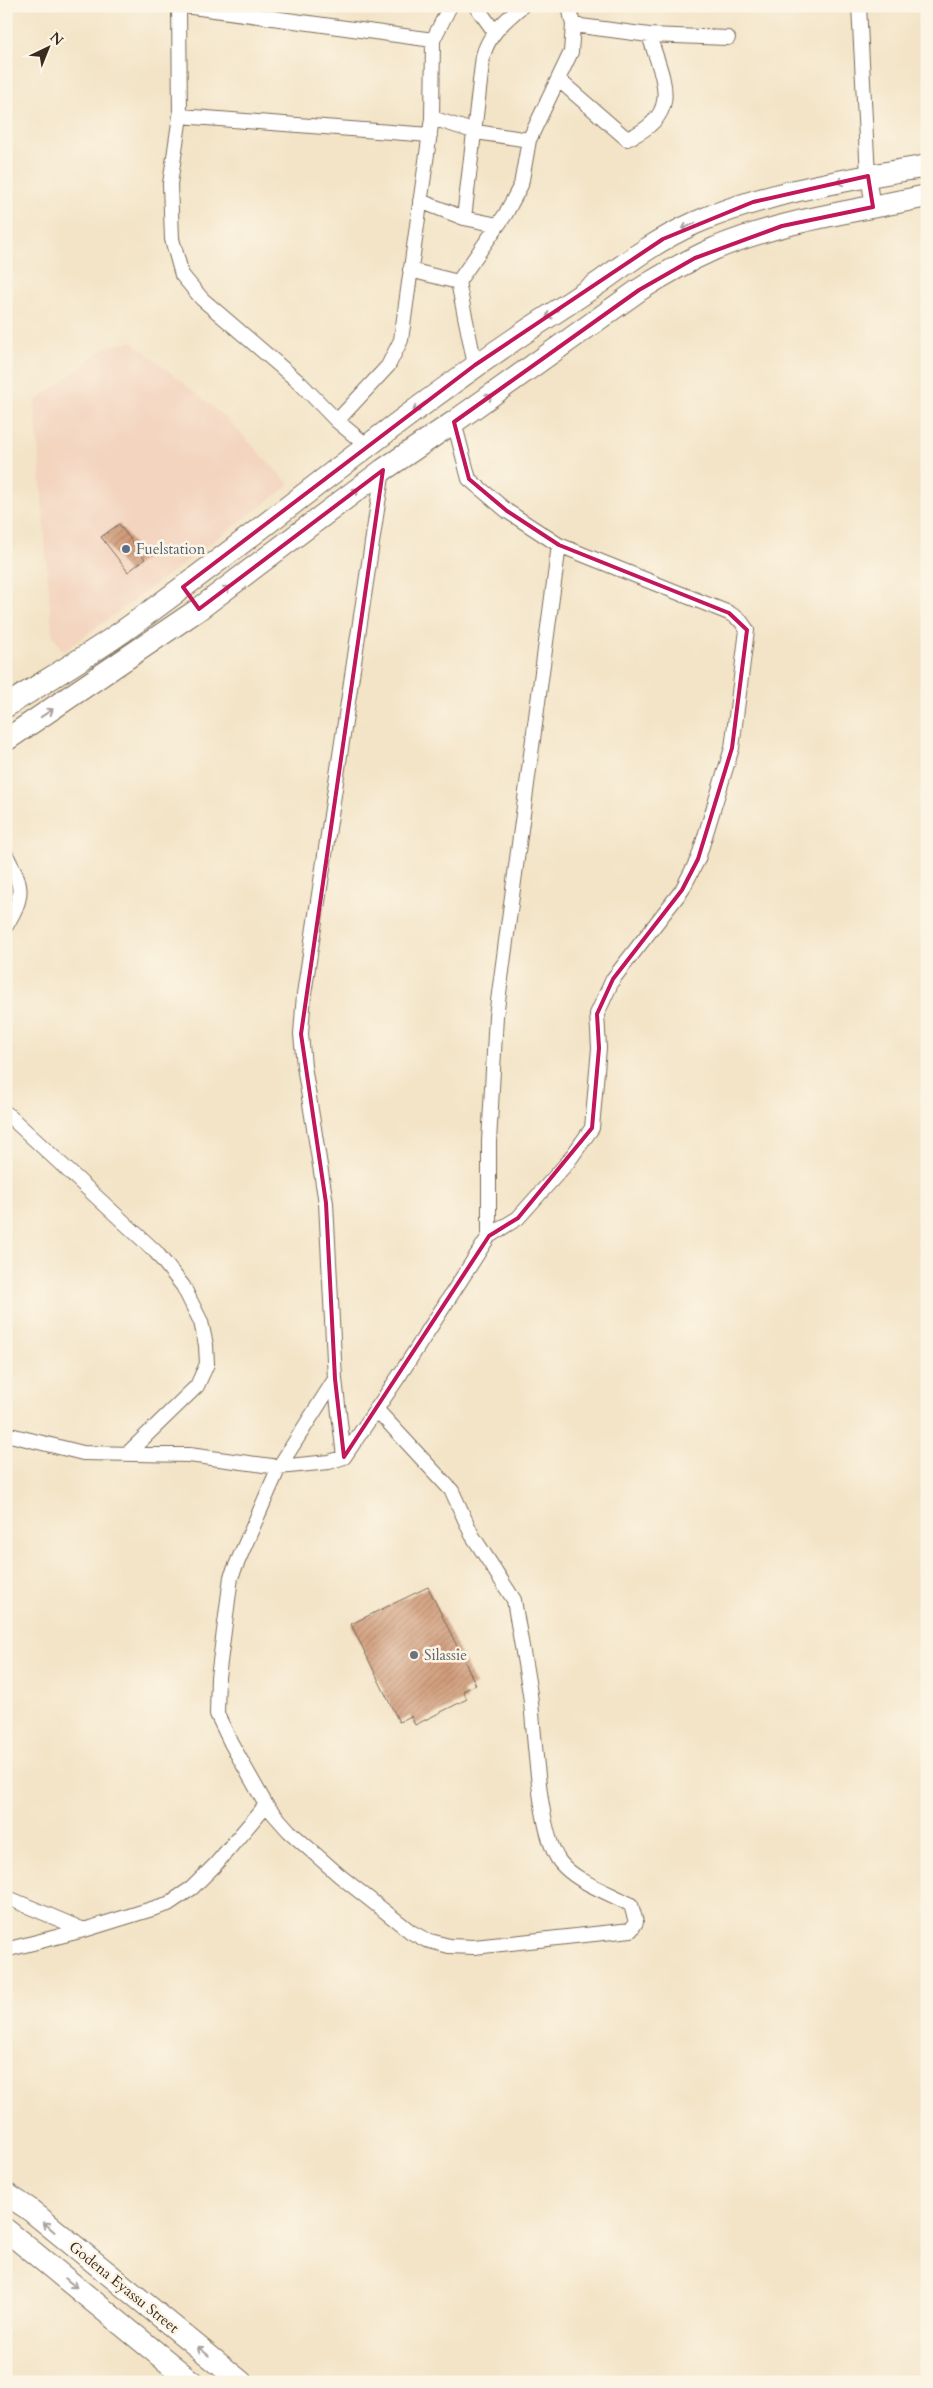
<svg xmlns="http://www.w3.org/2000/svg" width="933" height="2388" viewBox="0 0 933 2388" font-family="Cardo,serif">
	<defs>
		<pattern id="building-hatch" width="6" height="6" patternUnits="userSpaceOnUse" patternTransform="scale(1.25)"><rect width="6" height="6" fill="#d29d7c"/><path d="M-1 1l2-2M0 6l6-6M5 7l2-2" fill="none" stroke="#ac8065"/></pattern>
	</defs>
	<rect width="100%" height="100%" fill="#fcf5e5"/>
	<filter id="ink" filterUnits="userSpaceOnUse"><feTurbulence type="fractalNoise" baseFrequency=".02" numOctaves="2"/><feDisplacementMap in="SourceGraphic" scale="10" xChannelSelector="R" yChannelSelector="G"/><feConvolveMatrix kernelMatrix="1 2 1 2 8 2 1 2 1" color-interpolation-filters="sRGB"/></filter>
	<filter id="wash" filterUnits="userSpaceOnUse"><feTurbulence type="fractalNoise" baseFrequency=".0096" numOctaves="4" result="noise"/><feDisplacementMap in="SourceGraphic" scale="20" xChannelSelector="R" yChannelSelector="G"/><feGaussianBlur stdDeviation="1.12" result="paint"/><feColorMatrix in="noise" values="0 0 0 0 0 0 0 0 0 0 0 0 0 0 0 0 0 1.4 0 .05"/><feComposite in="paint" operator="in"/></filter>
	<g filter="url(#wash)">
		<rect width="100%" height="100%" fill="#f3e4c7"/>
		<path fill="#f3d4bf" d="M132,341L226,418L290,485L63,652L52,634L35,402L107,347Z"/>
		<g id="blocks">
			<path fill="url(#building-hatch)" d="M119,524L145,559L128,572L101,537Z
				M428,1587L476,1685L463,1691L467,1699L415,1725L411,1716L399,1722L351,1624Z"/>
		</g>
	</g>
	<g filter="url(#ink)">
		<use href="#blocks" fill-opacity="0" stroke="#7b6b59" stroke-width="1"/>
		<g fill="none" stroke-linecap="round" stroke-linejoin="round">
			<g stroke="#7b6b59" stroke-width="16">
				<path id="street" d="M179,6L180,116L170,184L172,239L182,275L202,299L301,384L337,421L366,445
					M185,6L433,40
					M476,6L494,31
					M859,6L868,176L873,207
					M573,25L649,35L728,38
					M559,80L627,139C684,114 663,80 649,35
					M180,116L430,135
					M432,118L476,132L529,140
					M420,201L464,218L498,225
					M464,218L483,56C489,33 505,21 522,6
					M410,270L458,282
					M475,365L458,282L505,215L521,185L529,140L571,52L573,25L569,6
					M337,421L388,366L401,340L432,118L433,40L450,6
					M6,855C23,887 25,894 6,926
					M6,1113L156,1252L183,1286L201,1322L206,1345L207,1364L197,1386L127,1454
					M489,1236L518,1218L568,1162L592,1128L599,1048L597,1014L613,979L682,890L698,859L732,748L747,630L740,620L729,613L559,545
					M335,1379L279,1467L231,1577L218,1677L217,1714L231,1743L266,1805L289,1831L340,1876L411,1932L426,1940L449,1946L474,1947L631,1930L636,1922L631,1905C608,1892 576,1882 560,1862C538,1834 535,1732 530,1694C525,1662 519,1631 514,1600L472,1535L452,1491L376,1409
					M6,1434L83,1453L189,1455L279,1467L329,1462L344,1457L401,1373L489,1236V1142L496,1016L559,545L507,511L469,479L454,422
					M344,1457L335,1379L326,1203L304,1066L301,1034L304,994L383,470
					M6,1897L84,1930
					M13,1948L84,1930L168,1904L192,1888L215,1865L266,1805"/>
			</g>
			<g stroke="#7b6b59" stroke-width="24">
				<path id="primary" d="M6,706C47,680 90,655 129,627C265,529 392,421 531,328C555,312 579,297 603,280C633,258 661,238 695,223C765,192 852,179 927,166
					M6,740L199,609L383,470L454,422L639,290C664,274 689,260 716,248C783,220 857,211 927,196
					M6,2194L29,2209L241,2382
					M6,2230L192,2382"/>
			</g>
			<use href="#street" stroke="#fff" stroke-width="14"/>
			<use href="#primary" stroke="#fff" stroke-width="22"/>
		</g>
		<defs><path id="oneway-shaft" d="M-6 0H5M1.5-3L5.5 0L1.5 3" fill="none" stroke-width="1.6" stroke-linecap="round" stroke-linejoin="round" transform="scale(1.25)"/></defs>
		<g stroke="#a79f9a">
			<use href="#oneway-shaft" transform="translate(844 181) rotate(167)"/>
			<use href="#oneway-shaft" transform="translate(689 226) rotate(155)"/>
			<use href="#oneway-shaft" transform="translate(552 314) rotate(146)"/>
			<use href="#oneway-shaft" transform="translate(486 399) rotate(-36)"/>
			<use href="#oneway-shaft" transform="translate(419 407) rotate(144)"/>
			<use href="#oneway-shaft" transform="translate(353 493) rotate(-37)"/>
			<use href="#oneway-shaft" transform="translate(224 591) rotate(-37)"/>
			<use href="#oneway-shaft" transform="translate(47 713) rotate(-34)"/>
			<use href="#oneway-shaft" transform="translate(49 2227) rotate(-139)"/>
			<use href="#oneway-shaft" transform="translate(71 2283) rotate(39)"/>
			<use href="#oneway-shaft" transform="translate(203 2351) rotate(-141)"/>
		</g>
	</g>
	<path fill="none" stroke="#c2185b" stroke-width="4" stroke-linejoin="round" d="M868,176L873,207L782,226L695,258L639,290L454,422L469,479L507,511L559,545L729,613L747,630L732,748L698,859L682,890L613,979L597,1014L599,1048L592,1128L518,1218L489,1236L344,1457L335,1379L326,1203L301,1034L383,470L199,609L183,587L475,365L663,239L753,202Z"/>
	<circle fill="#5c6f8a" stroke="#fcf5e5" stroke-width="2" cx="126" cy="549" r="5"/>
	<circle fill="#6b7280" stroke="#fcf5e5" stroke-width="2" cx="414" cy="1655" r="5"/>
	<g text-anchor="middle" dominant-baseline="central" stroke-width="5" stroke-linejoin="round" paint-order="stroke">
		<g font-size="15" fill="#4e5e75" stroke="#fcf5e5" text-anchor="start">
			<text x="136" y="549">Fuelstation</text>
		</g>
		<g font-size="15" fill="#5b616d" stroke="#fcf5e5" text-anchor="start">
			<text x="424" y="1655">Silassie</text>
		</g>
		<g font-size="15" fill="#3b2a1e" stroke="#fcf5e5">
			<text transform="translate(124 2287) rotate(39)">Godena Eyassu Street</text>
		</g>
	</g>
	<rect width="933" height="2388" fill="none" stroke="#fcf5e5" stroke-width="25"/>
	<g transform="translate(48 48) rotate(43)" stroke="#fcf5e5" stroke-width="4" paint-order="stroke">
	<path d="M0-4L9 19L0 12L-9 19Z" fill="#3b2a1e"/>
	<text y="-8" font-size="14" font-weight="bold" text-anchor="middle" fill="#3b2a1e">N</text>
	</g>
</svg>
